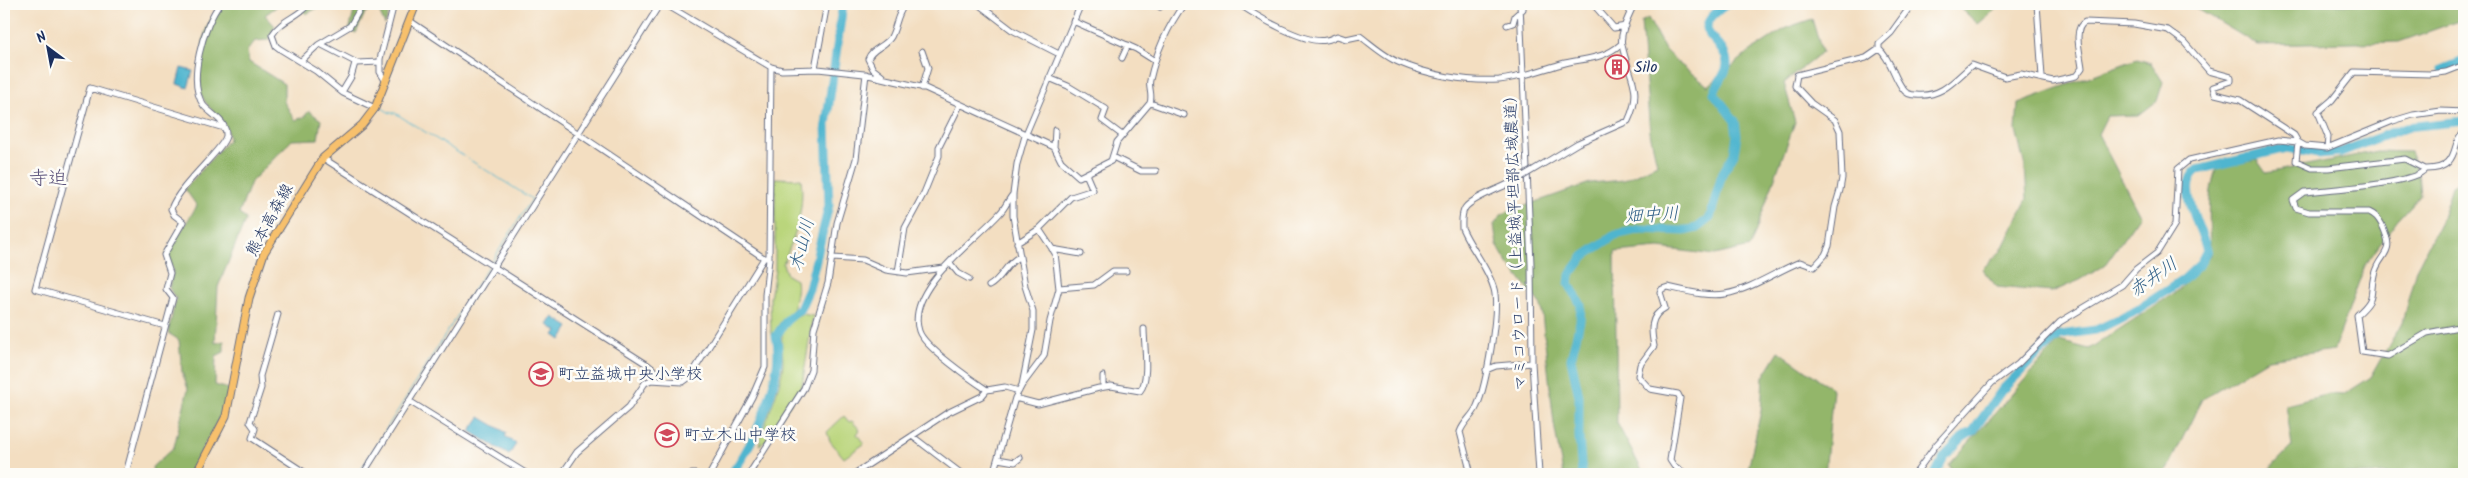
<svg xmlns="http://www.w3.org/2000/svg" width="2468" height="478" viewBox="0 0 2468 478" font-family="Kalam,'Klee One',sans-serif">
	<rect width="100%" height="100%" fill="#fdfcf7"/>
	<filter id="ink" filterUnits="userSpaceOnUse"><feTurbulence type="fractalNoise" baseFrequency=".02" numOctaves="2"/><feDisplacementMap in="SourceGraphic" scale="10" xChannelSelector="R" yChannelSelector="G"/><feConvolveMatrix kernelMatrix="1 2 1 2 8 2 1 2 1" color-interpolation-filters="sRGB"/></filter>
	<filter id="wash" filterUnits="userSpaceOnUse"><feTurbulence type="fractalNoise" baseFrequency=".0096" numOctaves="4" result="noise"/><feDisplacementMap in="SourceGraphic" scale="20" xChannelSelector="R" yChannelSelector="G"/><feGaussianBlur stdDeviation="1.12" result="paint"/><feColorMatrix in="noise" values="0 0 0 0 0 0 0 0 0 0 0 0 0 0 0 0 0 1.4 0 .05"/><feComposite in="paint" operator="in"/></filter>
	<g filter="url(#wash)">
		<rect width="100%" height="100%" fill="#f3dec1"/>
		<path fill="#bad57b" stroke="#6a826c" d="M775,178L801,179C805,210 795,236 783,264L787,275L796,280C798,291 794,298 794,308L781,321L773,334H771L770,298L775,270Z
			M803,314L813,316L802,386L765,442L759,445C765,417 781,391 783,363C783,354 780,339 783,332C787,323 794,318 803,314Z
			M844,416L849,422L852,421L860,430L857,434L864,444L844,458L830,441L827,432Z"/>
		<path fill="#93b66b" stroke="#577264" d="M229,4H280L265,15L275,26L268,40L255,41L247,51L249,62L284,84V102L295,120L304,117L309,111L321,120L318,139L292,140L251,182L239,214L246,219L218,287L215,343L224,341V352L216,356L215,385L229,389L221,414L189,474H153L152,467L174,447L188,389L182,372L179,340L168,333L176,299L169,288L173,272L166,254L197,206L185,189L229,139C224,112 214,118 203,98C195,85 202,31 211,19C216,14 223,9 229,4Z
			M296,4H325L306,14Z
			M356,4H386L391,7L385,25L378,9L365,13L356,33L349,31Z
			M1956,4H2002L1978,24Z
			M2189,4H2464V19L2399,42L2258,45Z
			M1648,18L1665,50L1677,62L1708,86L1752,50L1786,28L1812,19L1822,52L1784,83L1795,122L1750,247L1715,255L1659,248L1615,252L1617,423L1644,474H1563L1554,424L1541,305L1506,261L1497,245L1494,225L1502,214L1590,183L1624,180L1657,164L1650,133L1641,22Z
			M2137,59L2151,63L2163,82L2157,101L2139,115L2107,116L2098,134L2140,215L2104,266L2080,280L2052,292L1997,287L1982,269L2001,251L2027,199L2025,167L2016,130L2018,103Z
			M2378,151L2410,152L2418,172L2420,196L2397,221L2365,265L2334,350L2268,359L2202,399L2165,474H1954L1949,465L2059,341L2089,349L2179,290L2210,255C2210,226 2206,195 2217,167L2257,160L2266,173Z
			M2464,180V474H2265L2292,446L2286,405L2329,394L2343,395L2371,377L2402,322L2416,269L2441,221L2452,186Z
			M1779,351L1833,389L1825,474H1747L1761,411L1763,377Z"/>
		<path fill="#50b5cf" stroke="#367296" d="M181,68L193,71L188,88L177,84Z
			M553,317L569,327L561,340L554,335L557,331L548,325Z
			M480,417L507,433L505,436L516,444L509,455L470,431Z"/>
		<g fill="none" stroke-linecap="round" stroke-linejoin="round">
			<path stroke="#50b5cf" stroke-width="1" d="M382,108L390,113H395L532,199L491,263
				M358,474L488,267"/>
			<path stroke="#50b5cf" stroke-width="9" d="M2442,70L2464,61
				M731,474C754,446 786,372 776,336L787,320L800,309L809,289L829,205L826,125L843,4
				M1582,474L1579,437V396L1571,359L1580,321L1581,305L1569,284L1570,275L1584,256L1615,235L1641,229L1684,231L1697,228L1710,218L1722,174L1734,154L1737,135L1735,121L1714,93C1717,83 1727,74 1727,64C1727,37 1682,35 1727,4
				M1935,474L1944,457L1962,438L1973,431L2002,390L2040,352L2060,335L2096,330L2132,313L2183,280L2200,264L2207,250C2202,231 2175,185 2197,170L2287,148L2318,154L2341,152L2406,127L2464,121"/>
		</g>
	</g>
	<g filter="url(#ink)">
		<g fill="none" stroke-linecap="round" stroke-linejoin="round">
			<g stroke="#676c81" stroke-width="7">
				<path id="minor" d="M309,4C298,17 281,20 272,35L276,46L280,49L316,71L343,93L375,108
					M665,4L771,67L782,70L818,69L864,74L925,88L1054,147L1061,161L1079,177L1111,161L1117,142L1150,103C1153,94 1148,88 1150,80C1156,53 1168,26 1184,4
					M978,4L1012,30L1059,54
					M1199,4L1201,5
					M1239,4C1256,16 1306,45 1326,40C1330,40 1334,37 1337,36L1346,39L1360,36C1372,45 1385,57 1398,62C1428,75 1466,82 1499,80C1521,78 1543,69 1565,63C1587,58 1604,59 1621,44
					M1520,4L1531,264L1532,363L1539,474
					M1593,4L1614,28L1626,26
					M2037,4L2042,77
					M1160,7L1162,4
					M410,21L764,258
					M1073,21L1136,49L1155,61
					M1507,25L1513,23L1515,16L1523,9V4
					M320,44L357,63L380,62
					M1879,49C1892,61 1893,76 1903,89C1906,94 1910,95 1916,95C1941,98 1955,80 1972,65L2005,77L2021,74L2053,81L2076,76L2082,68C2081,56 2072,28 2085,22L2134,24L2168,30L2184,42L2209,71L2231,77V81L2213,87L2215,94L2240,100L2294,135L2298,142L2296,161L2312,168H2328L2405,159L2425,169C2416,184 2325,190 2304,192L2293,200L2296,208L2309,212H2369C2376,215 2378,218 2382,225C2397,256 2379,252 2374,275C2369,297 2377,297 2357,315L2362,352L2388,356L2427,333L2464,326
					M922,51L928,68L922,88
					M1122,58L1128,45
					M301,61L318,45L350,26L361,7
					M815,68L827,4
					M882,76L873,69L868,59C872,48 885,47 891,37C897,26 896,16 905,4
					M1049,78L1068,86L1106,109L1102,120L1122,135
					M386,82L380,72V59L394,4
					M342,92L351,77L355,63
					M1150,103L1184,115
					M1054,147L1055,130
					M2327,148L2328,137L2318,112L2332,100L2354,72L2430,74L2446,72L2464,65
					M1113,157L1141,171H1156
					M323,158L648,365L653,369L657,380
					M1548,161L1578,143L1628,121C1644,88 1628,76 1622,45C1619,33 1630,14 1634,4
					M2425,169C2463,170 2450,139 2464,133
					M1017,243L1039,229L1071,197L1093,190L1086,174
					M1052,249L1081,254
					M833,258L863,260L886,270L907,273L944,268
					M950,263L958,273L969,279
					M898,272L905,228L924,193L939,156V147L960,105
					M989,286C1002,279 1006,263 1019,257
					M1059,288L1094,285L1113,271H1126
					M278,314L260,376L261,388L250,422L255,429L252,438L307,474
					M165,326L35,289L90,88L224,128
					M1486,370L1496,366L1532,363
					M1023,384L1044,356L1050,321L1059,289L1055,253L1039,229
					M1103,387V376
					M987,390C972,380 924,347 919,331C905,289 975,241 1000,213C1005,208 1008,200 1013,194
					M1015,398L1038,404L1099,388L1111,386L1140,391C1150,380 1144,344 1144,329
					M409,401L527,474
					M912,436L962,474
					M998,459L1015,462L1020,458
					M126,473L173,298L166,289L170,273L164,255L183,222L174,215L171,209C179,185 224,149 226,136C227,121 212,115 204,106C186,83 204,24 220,4
					M363,474L660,4
					M562,474L577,452L629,407L645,383L651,380L683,382L690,377L764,258H766
					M692,474H696
					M710,474L752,397L765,367V295L769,259L771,67
					M749,474L804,388L811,370L814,329L828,283L837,223L856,159L866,74
					M854,474L947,413L982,396L987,390L1005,387L1019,391
					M993,474L1015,398L1022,385L1033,330V311L1025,286L1013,216V194L1017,164L1025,136L1081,4
					M1471,474L1460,432C1464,421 1473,416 1477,406C1486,386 1500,310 1494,289C1488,267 1471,249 1462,228C1462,222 1461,214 1465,208C1472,198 1503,187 1515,181
					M1686,474L1674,466L1670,460L1680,398L1678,394L1650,389L1638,376L1640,365L1654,346C1651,331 1649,316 1665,308L1660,292L1662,289L1668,287C1686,291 1707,297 1725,294C1752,289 1775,272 1800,262L1814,267L1825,255L1829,246L1835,207L1840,190L1842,178L1840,131L1835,120L1811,103L1795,86L1797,75L1866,58L1879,49V44L1891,33L1912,4
					M1915,474L1936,445L1992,383L2018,364L2060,322L2122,285L2136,269L2157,253L2175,224L2178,169L2189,160L2278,140L2298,142L2305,146L2327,148L2393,121L2413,115L2441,111L2464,112"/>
			</g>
			<g stroke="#676c81" stroke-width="9">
				<path id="major" d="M196,474L226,416L249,298L264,253L323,158L362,125L375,108L416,4"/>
			</g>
			<use href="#minor" stroke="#fff" stroke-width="5"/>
			<use href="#major" stroke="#f7c06c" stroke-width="7"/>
			<g stroke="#676c81" stroke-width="7" stroke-linecap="butt">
				<path id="minor-bridge" d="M1515,181L1548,161"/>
			</g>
			<use href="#minor-bridge" stroke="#fff" stroke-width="5"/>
		</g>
	</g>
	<defs>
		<g id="building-ring" transform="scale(1.25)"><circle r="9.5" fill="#fdfcf7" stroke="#d1495b" stroke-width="1.5"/><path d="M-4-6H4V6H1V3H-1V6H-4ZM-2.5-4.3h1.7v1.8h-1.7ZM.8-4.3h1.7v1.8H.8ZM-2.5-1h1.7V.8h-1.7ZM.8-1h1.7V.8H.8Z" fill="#d1495b"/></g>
		<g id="school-ring" transform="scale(1.25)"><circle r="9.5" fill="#fdfcf7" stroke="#d1495b" stroke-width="1.5"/><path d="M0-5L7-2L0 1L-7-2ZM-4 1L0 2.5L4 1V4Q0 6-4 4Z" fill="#d1495b"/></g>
	</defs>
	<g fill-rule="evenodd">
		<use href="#building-ring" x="1617" y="67"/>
		<use href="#school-ring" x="541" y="374"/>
		<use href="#school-ring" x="667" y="435"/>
	</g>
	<g text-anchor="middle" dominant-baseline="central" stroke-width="5" stroke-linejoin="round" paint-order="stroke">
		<g font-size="16" fill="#1b2f5e" stroke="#fdfcf7" text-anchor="start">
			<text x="1634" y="67">Silo</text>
			<text x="558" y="374">町立益城中央小学校</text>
			<text x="684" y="435">町立木山中学校</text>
		</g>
		<g font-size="16" fill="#1b2f5e" stroke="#fdfcf7">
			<text transform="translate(270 220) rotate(-61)">熊本高森線</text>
			<text transform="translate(1516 239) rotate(-92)">マミコウロード（上益城平坦部広域農道）</text>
		</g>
		<g font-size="18" font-style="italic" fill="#2e5e86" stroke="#fdfcf7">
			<text transform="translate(1652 216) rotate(-3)">畑中川</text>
			<text transform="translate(803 245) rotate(-76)">木山川</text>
			<text transform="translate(2154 278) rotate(-35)">赤井川</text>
		</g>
		<g font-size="19" fill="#5c547c" stroke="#fdfcf7">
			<text x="48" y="179">寺迫</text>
		</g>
	</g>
	<rect width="2468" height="478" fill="none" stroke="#fdfcf7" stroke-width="20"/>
	<g transform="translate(48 48) rotate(328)" stroke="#fdfcf7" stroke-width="4" paint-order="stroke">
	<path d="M0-4L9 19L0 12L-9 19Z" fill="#1b2f5e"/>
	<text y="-8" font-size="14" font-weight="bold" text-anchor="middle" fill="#1b2f5e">N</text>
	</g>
</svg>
